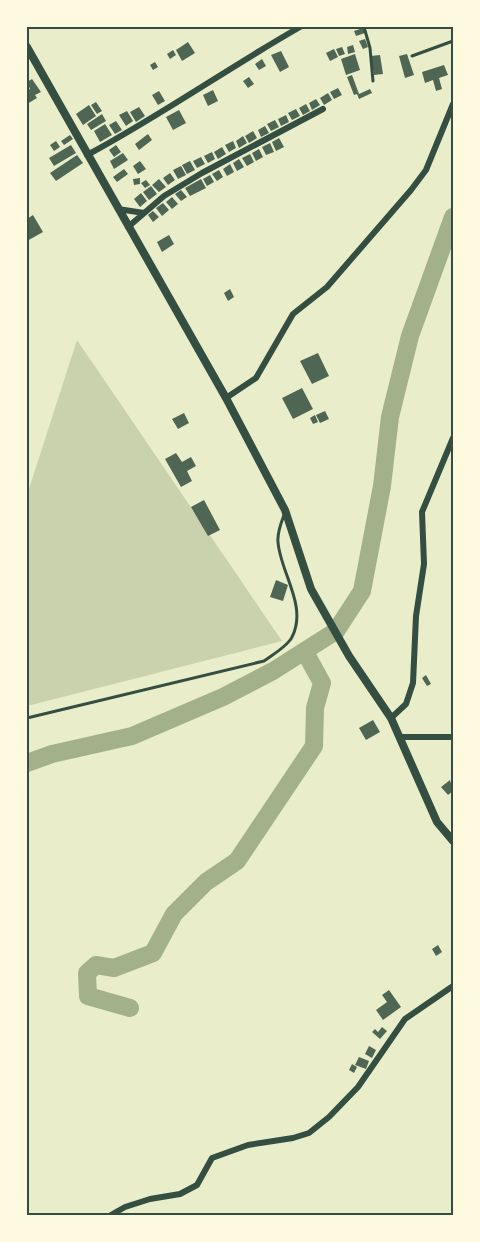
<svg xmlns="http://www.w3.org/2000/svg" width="480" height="1242" viewBox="0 0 480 1242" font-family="Lato,sans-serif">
	<rect width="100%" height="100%" fill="#e9edc9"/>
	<path fill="#cad2ad" d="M77,340L282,641L27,706V495Z"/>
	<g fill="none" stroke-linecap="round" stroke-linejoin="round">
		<path stroke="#a3b18a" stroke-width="18" d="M27,763L52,754L132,736L223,697L273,671L336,631L362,591L382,486L390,417L410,336L453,217
			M130,1008L88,996L87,973L96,965L114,968L153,953L174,914L206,882L237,861L314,746L315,708L322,683L305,652"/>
	</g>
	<path fill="#4f6655" d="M363,28L365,33L356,36L354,31Z
		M365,39L368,47L363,49L359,41Z
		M188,42L195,53L182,61L176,50Z
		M353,45L355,52L348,54L347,47Z
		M342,47L345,54L339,56L336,49Z
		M334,49L338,57L330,61L326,53Z
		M173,50L176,55L170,59L167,54Z
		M281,51L289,67L280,72L271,55Z
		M355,54L360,70L346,75L341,59Z
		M407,54L414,75L405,78L399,56Z
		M380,55L383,74L374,75L371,56Z
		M262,59L266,66L259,70L255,64Z
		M155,62L158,67L153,70L150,65Z
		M444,65L448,75L439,78L442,89L436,91L433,80L425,83L422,72Z
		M352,75L359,94L370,89L372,93L359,99L357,94L354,95L347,77Z
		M249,77L254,84L248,88L243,81Z
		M32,79L41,92L35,95L37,98L27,104V91L30,89L27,82Z
		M338,88L342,95L334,99L330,92Z
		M213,90L218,101L208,106L203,95Z
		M159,91L165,101L158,105L152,95Z
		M328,93L332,100L324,105L320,98Z
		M316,99L320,105L312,110L309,103Z
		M96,102L102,111L97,114L91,105Z
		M306,104L310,111L303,115L299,108Z
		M89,105L96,116L83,125L76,114Z
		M139,107L145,116L136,122L130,112Z
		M296,109L300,116L292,120L288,113Z
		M179,110L186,123L173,130L166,117Z
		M127,111L133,121L126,126L119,115Z
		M102,114L106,121L91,130L87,124Z
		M286,115L289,122L281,126L278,119Z
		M275,120L279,127L271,131L267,124Z
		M116,121L122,130L115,134L109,125Z
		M105,124L112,135L100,142L94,131Z
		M265,126L269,133L261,137L258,130Z
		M253,131L257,138L249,143L245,136Z
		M148,134L152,140L139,150L135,144Z
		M70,135L73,139L64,145L61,141Z
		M243,136L247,143L239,148L236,141Z
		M279,138L284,147L276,151L272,142Z
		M56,141L60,147L54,151L50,145Z
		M233,141L236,148L229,152L225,145Z
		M270,143L274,152L266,155L262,147Z
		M71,145L76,153L54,166L49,158Z
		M116,145L121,152L114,157L109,150Z
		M222,147L226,154L218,159L214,152Z
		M259,149L263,157L256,161L252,153Z
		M212,152L215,159L208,163L204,156Z
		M123,153L128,160L114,169L110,161Z
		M250,154L254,162L247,166L242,158Z
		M77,155L83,163L56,181L50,173Z
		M201,157L205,164L197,168L193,161Z
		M239,159L244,167L237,171L233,163Z
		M140,161L146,169L138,174L133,166Z
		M190,161L195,170L187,174L182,165Z
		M230,164L234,172L227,176L223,169Z
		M181,166L186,175L178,179L173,170Z
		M124,169L128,174L117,182L113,177Z
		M219,170L223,177L217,181L212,174Z
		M170,173L175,180L168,185L163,178Z
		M210,175L214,182L207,186L203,179Z
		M140,178V184L134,185L133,179Z
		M159,179L166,187L159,192L152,185Z
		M201,179L206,188L190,196L185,188Z
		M146,180L150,185L145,188L141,183Z
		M151,186L157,194L149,200L143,192Z
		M181,190L187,197L181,201L175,194Z
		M141,193L147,201L140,207L134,199Z
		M172,197L178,204L172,209L166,202Z
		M163,203L169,210L162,216L156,208Z
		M153,211L159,217L153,222L148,215Z
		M33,215L43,232L27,241V219Z
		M169,235L174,244L162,252L157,242Z
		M230,289L234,297L228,301L224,293Z
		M318,353L329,376L312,384L300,361Z
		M302,388L313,409L293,419L282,398Z
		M325,411L329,419L320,423L316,415Z
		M184,413L189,423L178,429L172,419Z
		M315,415L318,422L313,424L310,418Z
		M176,453L182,462L191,457L196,466L187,471L192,481L181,487L165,459Z
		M204,500L220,530L208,536L191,507Z
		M276,580L288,585L283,601L270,597Z
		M426,675L431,684L427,686L422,678Z
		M373,720L380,732L366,740L359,728Z
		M450,780L453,791L448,795L441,787Z
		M438,945L442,952L436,956L432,949Z
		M389,990L401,1007L383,1020L376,1010L387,1002L382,995Z
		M382,1027L387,1031L380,1039L372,1032L375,1029L378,1032Z
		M369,1046L376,1050L372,1058L365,1054Z
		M359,1057L369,1061L366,1069L355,1065Z
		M352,1064L357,1067L354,1073L349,1070Z"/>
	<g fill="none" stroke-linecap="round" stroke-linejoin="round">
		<path stroke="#344e41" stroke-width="3" d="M364,27L370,48L373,81
			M412,56L453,41
			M27,718L264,661C272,655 288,646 292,637C308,606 280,572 278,542C277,533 281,523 284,515"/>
		<path stroke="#344e41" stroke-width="6" d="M87,155C160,116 228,68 300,27
			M118,209L144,213
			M128,227L164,196L202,173L323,109
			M226,398L256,378L293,314L327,287L411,190L426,170L453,104
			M391,718L406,704L413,683L416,616L424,564L422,512L453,438
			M400,737H453
			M111,1215L125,1207L150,1199L180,1194L197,1185L212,1158L248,1145L293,1138L309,1133L329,1117L358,1087L405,1019L453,986"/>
		<path stroke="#344e41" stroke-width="8" d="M27,47L226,398L285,510L311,589L349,656L391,718L437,822L453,841"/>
	</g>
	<rect width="480" height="1242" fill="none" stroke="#fefae0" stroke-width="57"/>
	<rect x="28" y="28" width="424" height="1186" fill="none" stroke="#344e41" stroke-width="2"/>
</svg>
